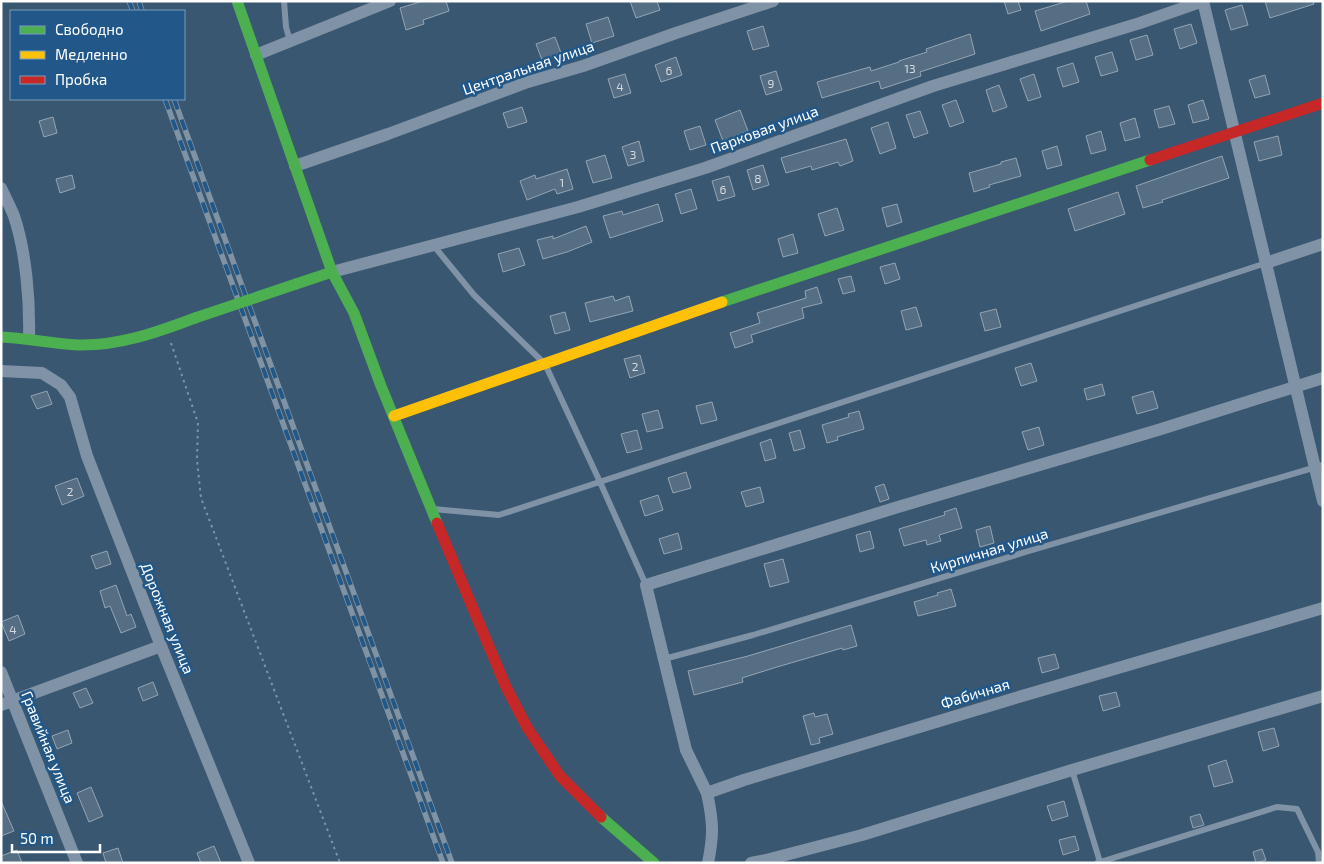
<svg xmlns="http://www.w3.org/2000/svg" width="1324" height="864" viewBox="0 0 1324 864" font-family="'Exo 2',sans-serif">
	<rect width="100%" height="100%" fill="#395771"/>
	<path fill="#566e83" stroke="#94a5b4" d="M423,1H446L449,11L423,20L424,24L406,30L400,8Z
		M630,1H657L660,10L636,18Z
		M1004,1H1018L1021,10L1008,14Z
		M1068,1H1086L1090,14L1041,31L1035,11Z
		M1265,1H1313L1314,4L1270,18Z
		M1242,5L1248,25L1231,30L1225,10Z
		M608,17L614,36L592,43L586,24Z
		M1191,24L1197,43L1180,49L1174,29Z
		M763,26L769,46L753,50L747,31Z
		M970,34L975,54L920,72L921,76L881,89L879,81L822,98L817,82L870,67L871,71L899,62V61L927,52L926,49Z
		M1147,35L1153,55L1136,60L1130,40Z
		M555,37L561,53L542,60L536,44Z
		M1112,52L1118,71L1101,76L1095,57Z
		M676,57L682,75L661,82L655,65Z
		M1073,63L1079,82L1063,87L1057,68Z
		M776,71L782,90L766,95L760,76Z
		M625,74L631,93L614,98L608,79Z
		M1034,74L1041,97L1028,101L1020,79Z
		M1265,75L1270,94L1255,98L1249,80Z
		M999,85L1007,107L993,112L986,90Z
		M956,100L964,122L950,127L942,105Z
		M1203,100L1209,119L1193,123L1188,105Z
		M1169,106L1175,124L1159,128L1154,110Z
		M522,107L527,122L508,128L503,113Z
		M740,110L748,131L723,141L715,120Z
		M920,111L928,133L914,138L906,115Z
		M53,117L57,133L44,137L39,121Z
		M1135,118L1140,137L1125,141L1120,123Z
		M888,122L896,148L880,154L871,128Z
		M700,126L706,145L690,150L684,131Z
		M1101,131L1106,150L1091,154L1086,136Z
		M1278,136L1282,155L1259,161L1254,142Z
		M846,139L853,161L840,166L838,162L812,170L811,166L786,173L781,158Z
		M639,141L644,161L628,166L622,147Z
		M1057,146L1062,165L1047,169L1042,151Z
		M605,155L612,178L593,183L586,161Z
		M1222,156L1229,178L1162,200L1163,202L1143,208L1136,186Z
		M1016,158L1021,176L989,185L990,187L974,192L969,173L1001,164V162Z
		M763,165L769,185L753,190L747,170Z
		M567,169L573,189L557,194L555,189L527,200L520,181L535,175L536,179Z
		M72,175L75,188L60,193L56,179Z
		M729,176L735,196L718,201L712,181Z
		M691,189L697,209L681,214L675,194Z
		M1118,192L1125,214L1075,231L1068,209Z
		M658,204L663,221L610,238L603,216L622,211L623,215Z
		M897,204L902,222L887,227L882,208Z
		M837,208L844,230L825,236L818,214Z
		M586,226L592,242L567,252L543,259L537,240L553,236V239Z
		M793,234L798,253L783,257L778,239Z
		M519,248L525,265L503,272L498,254Z
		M895,263L900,279L885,284L880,267Z
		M851,276L855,291L843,294L838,279Z
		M817,287L822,303L802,308L804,318L751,335L753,342L735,348L730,333L760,323L757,313L806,298L805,291Z
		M613,296L615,301L629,296L633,311L590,322L585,303Z
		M916,307L922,326L906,330L901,311Z
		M996,309L1001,327L985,331L980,313Z
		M565,312L570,330L555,334L550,316Z
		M640,355L645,373L630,378L624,359Z
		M1031,363L1037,381L1021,386L1015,368Z
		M1102,384L1105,395L1087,400L1084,389Z
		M47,391L52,404L37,409L31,396Z
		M1153,391L1158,408L1137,414L1132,397Z
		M712,402L717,420L701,424L696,406Z
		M658,410L663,428L647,432L642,414Z
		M859,411L864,429L837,437L838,440L827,443L822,425L849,417L848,414Z
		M1039,427L1044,445L1028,450L1022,432Z
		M637,430L642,449L627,453L621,434Z
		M800,430L805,448L794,451L789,433Z
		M771,439L776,458L765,461L760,443Z
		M686,472L691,488L673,493L668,478Z
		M77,478L84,496L62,505L55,486Z
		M884,484L889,499L880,502L875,487Z
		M760,487L764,502L746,507L741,492Z
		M658,495L663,510L645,516L640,501Z
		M956,508L962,528L939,535L941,541L927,545L926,540L904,546L899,529L945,515L944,512Z
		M990,526L994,543L980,547L976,530Z
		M870,531L874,548L860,552L856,535Z
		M678,533L682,549L664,554L659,539Z
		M107,551L111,564L96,569L91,556Z
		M783,559L789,582L770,587L764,564Z
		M116,585L127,616L131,614L136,627L121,633L110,606L105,608L100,591Z
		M951,589L956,606L918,616L914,602L938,595L937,593Z
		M18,615L25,634L9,641L1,622Z
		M851,625L857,646L843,650L842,648L777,667L742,678L743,682L694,695L688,671L748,656Z
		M1055,654L1059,668L1042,673L1038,658Z
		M153,682L158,695L143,701L138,688Z
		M86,688L93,703L80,708L73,693Z
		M1116,692L1120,706L1103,711L1099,696Z
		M814,713L815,717L827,714L833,734L819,738L820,743L811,745L803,716Z
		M1274,728L1279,746L1263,751L1258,732Z
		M68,730L72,743L57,749L52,736Z
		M1226,760L1233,782L1214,787L1208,766Z
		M91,787L103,816L89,822L77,793Z
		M1,801L14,831L1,836Z
		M1064,801L1068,816L1052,821L1047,806Z
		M1200,814L1204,825L1193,828L1190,817Z
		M1075,836L1079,850L1063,855L1059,840Z
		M214,846L221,863H201L197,853Z
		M118,848L123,863H106L103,853Z
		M1262,849L1266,860L1256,863L1253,852Z
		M17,850L22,863H1V856Z"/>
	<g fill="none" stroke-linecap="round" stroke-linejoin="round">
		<path stroke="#8093a6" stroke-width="2" stroke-dasharray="2.5 4" stroke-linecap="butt" d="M171,343L198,423L197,460L201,498L340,863"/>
		<path stroke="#8093a6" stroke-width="6" d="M284,1L286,27L290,41
			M434,246L474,295L545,364L600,482L646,585
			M433,509L499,515L1266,263
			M664,659L753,635L1029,551L1323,465
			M1072,770L1100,862
			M1097,863L1277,807L1297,809L1318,852L1319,863"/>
		<path stroke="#8093a6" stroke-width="12" d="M1203,1L1323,501
			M256,55L390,1
			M295,166L388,134L528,82L583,66L676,33L773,1
			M1,188C5,197 10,206 14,216C26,252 30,300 29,338
			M1266,263L1323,244
			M332,272L578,207L705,168L933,86L1140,23L1203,1
			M1,371L42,373L61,385L70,397L87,456L161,646L249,863
			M1,672L77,863
			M1,705L161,646
			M707,793L686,750L646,585L898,507L1158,430L1323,378
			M708,863C714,834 713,821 707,793L744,780L1022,696L1323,608
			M751,863L766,860L862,835L1072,770L1323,696"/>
		<path stroke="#4caf50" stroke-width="11" d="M237,1L332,272
			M296,284L332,272L354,313L381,386L437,523
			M722,302L1150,160
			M1,337C27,338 53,344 78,345C119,346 158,332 195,318
			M601,817L654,863"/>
		<path stroke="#ffc107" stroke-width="11" d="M394,416L722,302"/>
		<path stroke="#c62828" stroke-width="11" d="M1150,160L1323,103
			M437,523L506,687L528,729L560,776L601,817"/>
		<g stroke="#8093a4" stroke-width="5.5">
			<path id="rail" d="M129,1L133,11
				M139,1L142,11
				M165,99L443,863
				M174,99L452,863"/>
		</g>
		<use href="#rail" stroke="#215889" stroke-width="4" stroke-dasharray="11" stroke-linecap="butt"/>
		<path stroke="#4caf50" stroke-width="11" d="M195,318L296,284"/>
	</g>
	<g text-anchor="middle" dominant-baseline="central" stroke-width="5" stroke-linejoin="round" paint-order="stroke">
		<g font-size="12" fill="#d5dbe0">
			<text x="910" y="68">13</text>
			<text x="669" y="70">6</text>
			<text x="771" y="83">9</text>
			<text x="620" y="86">4</text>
			<text x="633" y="154">3</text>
			<text x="758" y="178">8</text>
			<text x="562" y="182">1</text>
			<text x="723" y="189">6</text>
			<text x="635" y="366">2</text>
			<text x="70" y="491">2</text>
			<text x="13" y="629">4</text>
		</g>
		<g font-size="15" fill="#fff" stroke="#215889">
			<text transform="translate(528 67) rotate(-19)">Центральная улица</text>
			<text transform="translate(764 129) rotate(-20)">Парковая улица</text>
			<text transform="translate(989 550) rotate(-17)">Кирпичная улица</text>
			<text transform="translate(168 618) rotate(68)">Дорожная улица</text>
			<text transform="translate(975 693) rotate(-17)">Фабичная</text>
			<text transform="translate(49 747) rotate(68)">Гравийная улица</text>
		</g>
	</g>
	<rect width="1324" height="864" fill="none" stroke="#ffffff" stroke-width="5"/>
	<rect x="10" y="10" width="175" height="90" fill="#215889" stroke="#7a9bb8"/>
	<rect x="20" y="26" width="25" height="8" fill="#4caf50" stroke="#7a9bb8"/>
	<text x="55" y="35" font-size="15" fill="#ffffff">Свободно</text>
	<rect x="20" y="51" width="25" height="8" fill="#ffc107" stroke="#7a9bb8"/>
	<text x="55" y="60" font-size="15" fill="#ffffff">Медленно</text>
	<rect x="20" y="76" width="25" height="8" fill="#c62828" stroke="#7a9bb8"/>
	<text x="55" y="85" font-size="15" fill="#ffffff">Пробка</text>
	<path d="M12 844v8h88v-8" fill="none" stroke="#ffffff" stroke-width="2.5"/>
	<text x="20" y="844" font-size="15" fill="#ffffff" stroke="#215889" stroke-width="4" paint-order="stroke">50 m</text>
</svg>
